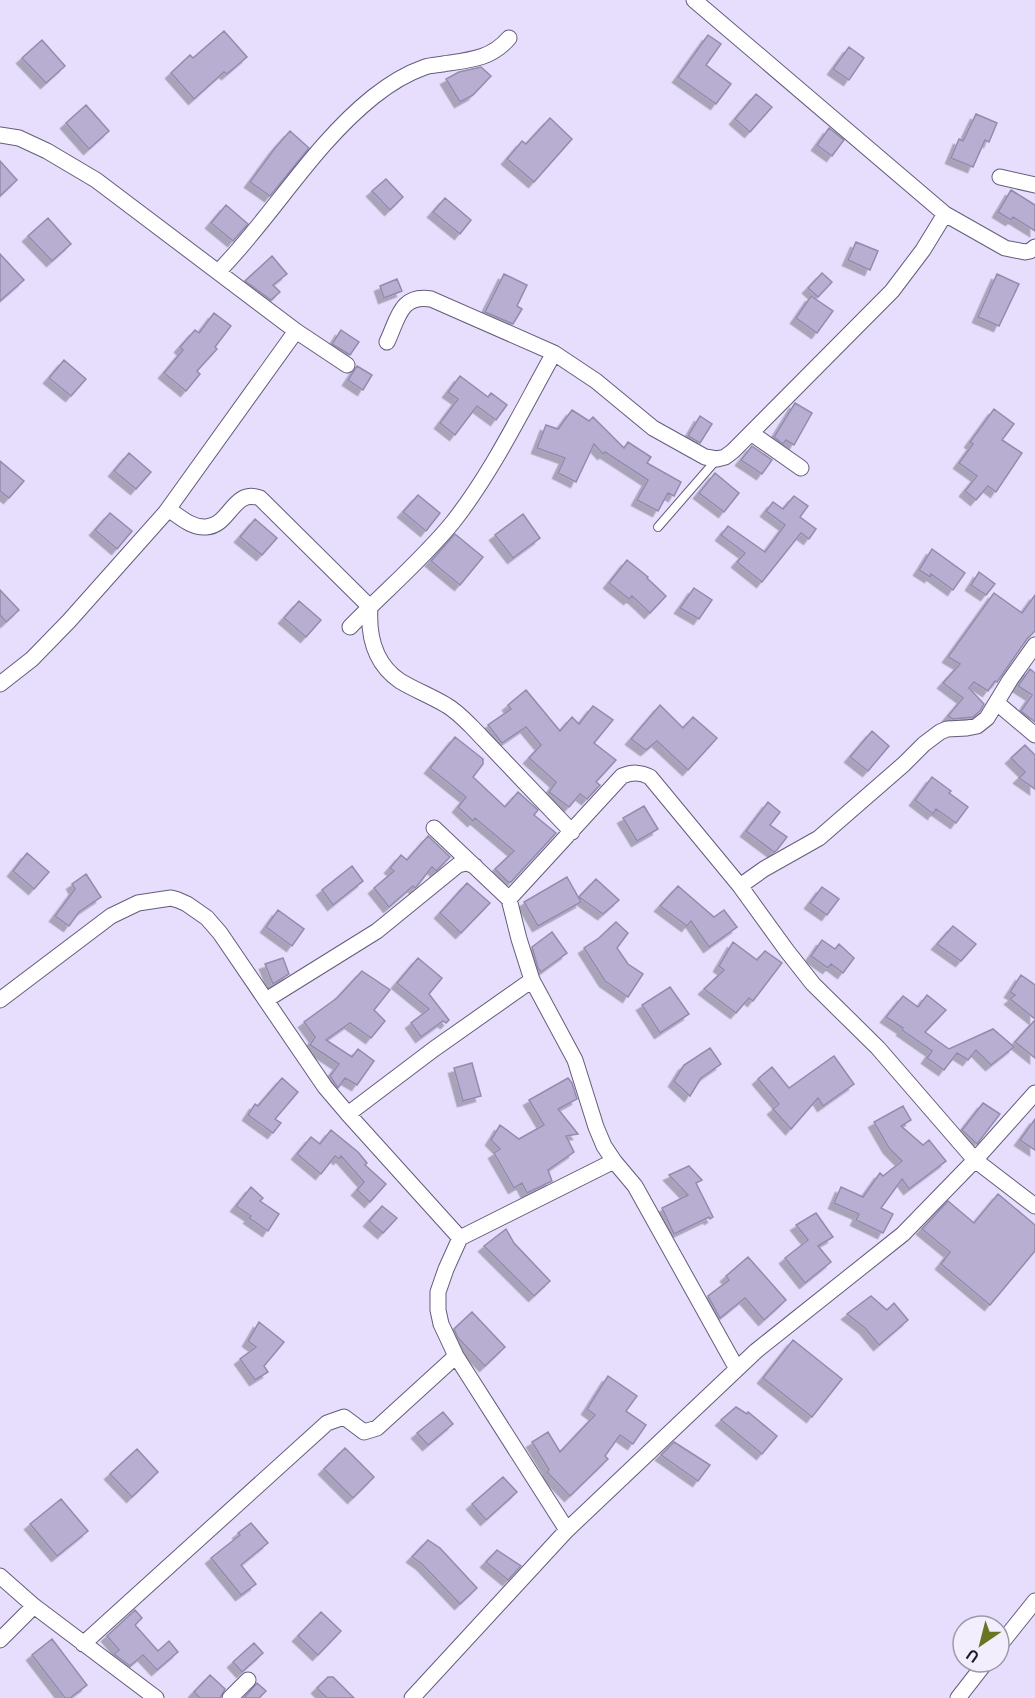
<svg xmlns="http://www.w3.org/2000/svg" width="1035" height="1698" viewBox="0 0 1035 1698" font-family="'DM Sans',sans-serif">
	<defs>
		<filter id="shadow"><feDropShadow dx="-5.5" dy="5.5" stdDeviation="0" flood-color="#0004"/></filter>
	</defs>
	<rect width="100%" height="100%" fill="#e6defc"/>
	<path fill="#b7aed2" stroke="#948bad" stroke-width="1.5" filter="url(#shadow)" d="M224,31L247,57L227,74L224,72L194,99L171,73L190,55L193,58Z
		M708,35L721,44L706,65L731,84L716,104L678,77Z
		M42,40L65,66L46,83L22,58Z
		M849,47L864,58L849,80L833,69Z
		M481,67L491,76L473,95L460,102L446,79L459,72Z
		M756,94L772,107L750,132L735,119Z
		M86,105L109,131L89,149L66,123Z
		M976,114L997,123L989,142L985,140L973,167L951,158L959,139L963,141Z
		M550,118L572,139L534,182L507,159L522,141L526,144Z
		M829,128L844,140L832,156L817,145Z
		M290,131L309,148L270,196L250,182L275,148Z
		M0,161L17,180L0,196Z
		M386,179L403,197L390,210L372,191Z
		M1011,190L1035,205V231L1013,217L1011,220L998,212Z
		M445,198L471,220L460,234L433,212Z
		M226,205L248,224L233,241L211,223Z
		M48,218L71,244L52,261L28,236Z
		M856,242L878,251L870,270L848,260Z
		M0,254L24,280L0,301Z
		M272,256L287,274L273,285L280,292L271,300L245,281Z
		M822,273L832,282L818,297L808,288Z
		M504,274L527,285L517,306L522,309L513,324L485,312Z
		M997,274L1019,284L999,326L978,317Z
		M397,279L402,291L384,298L380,286Z
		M811,296L833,311L817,333L796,318Z
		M214,313L231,326L215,347L217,349L197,371L200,374L186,391L164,373L183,350L180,347L195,330L199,333Z
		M341,330L359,342L350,355L332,344Z
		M64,360L86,379L71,396L49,378Z
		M357,366L372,375L363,390L348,380Z
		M460,376L488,397L491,393L507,405L496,420L477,406L455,435L440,423L458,399L448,392Z
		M795,403L812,413L794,445L786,440L783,444L774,437Z
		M994,409L1014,424L1002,440L1022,453L996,492L988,486L976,500L965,491L977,476L959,463L973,444L970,442Z
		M572,410L589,421L593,417L624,448L628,442L651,457L647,463L681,482L674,496L668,493L658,511L637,500L648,480L605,452L603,454L594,444L576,482L558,473L565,458L537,448L546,425L558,429Z
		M700,416L712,424L700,443L688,436Z
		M752,446L772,460L762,474L741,460Z
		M129,453L151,472L136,489L114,471Z
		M0,461L24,481L9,498L0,491Z
		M715,473L739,493L724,512L699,493Z
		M418,495L440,513L426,531L403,512Z
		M794,496L808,506L800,517L816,529L809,539L801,533L762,582L737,562L745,553L721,535L728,526L765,552L785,525L766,511L773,502L783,509Z
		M110,513L132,531L117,549L95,530Z
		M523,514L540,538L513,558L495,535Z
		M255,519L277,538L262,555L240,537Z
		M455,534L483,557L460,585L431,561Z
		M932,549L965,573L953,590L931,574L930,577L919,570Z
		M627,560L648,577L647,578L666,596L650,613L632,596L629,599L609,583Z
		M979,572L995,584L986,595L971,585Z
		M694,588L712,600L699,619L680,608Z
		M0,590L19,610L6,622L0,615Z
		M994,593L1022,613L1035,595V631L1027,639L997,682L995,681L988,691L974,682L969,688L984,704L980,711L973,717L953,719L948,716L963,698L943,683L960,664L948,657Z
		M299,601L321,620L306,637L284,618Z
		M1030,669L1035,673V722L1021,711L1032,695L1018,686Z
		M526,690L560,731L572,717L579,724L593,706L613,720L594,743L616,760L596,782L600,785L587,799L580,794L569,807L549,792L556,782L529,758L541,745L526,727L502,743L488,725L511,709L508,705Z
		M660,705L683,728L693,717L717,738L688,770L657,741L646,750L631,739Z
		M872,731L889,746L868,771L850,757Z
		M455,737L483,759V764L473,777L505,807L518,792L538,810L534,815L556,833L511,882H508L495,869L514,851L475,818L473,821L458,807L466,797L430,768Z
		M1025,745L1035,755V789L1019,778L1025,772L1011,758Z
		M932,777L951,791L949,793L968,807L956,823L936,809L933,814L915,800Z
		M768,802L780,812L770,825L787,837L777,850L774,852L746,831Z
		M644,806L658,829L637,841L623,818Z
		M428,836L450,857L436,871L432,867L417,886L415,888L413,886L389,907L374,888L394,871L390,868L401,855L407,860Z
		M27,853L49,872L34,889L13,871Z
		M352,866L363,881L333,905L322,890Z
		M86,874L101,897L79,912L69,926L55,916L75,889L72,884Z
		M567,877L581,902L538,926L524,902Z
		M596,879L619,900L603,914L579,897Z
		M467,883L490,903L461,933L440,913Z
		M678,886L714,917L724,910L737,927L709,947L691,921L687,926L660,906Z
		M822,887L839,899L827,915L810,903Z
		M278,910L304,929L292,946L266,927Z
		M616,922L628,933L617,948L628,964L643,974L628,997L605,981L584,948L599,938Z
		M953,926L976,944L961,961L937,944Z
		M552,932L567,953L541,972L538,968L532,947Z
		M822,940L835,949L839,944L854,958L843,973L831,964L828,968L811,956Z
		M733,942L757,960L765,951L782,963L753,1001L749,998L736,1013L704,989L724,970L719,966Z
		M283,958L289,974L273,984L265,964Z
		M418,958L442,978L429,994L449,1020L446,1023L443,1021L421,1037L411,1023L429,1009L397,983Z
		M362,971L390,990L374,1010L385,1021L371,1038L350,1023L326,1040L352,1057L358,1049L374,1061L357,1085L345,1078L338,1088L330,1076L339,1064L310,1045L315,1037L304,1022L337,998Z
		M1021,975L1035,985V1019L1010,999L1015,995L1010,992Z
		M670,987L689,1014L660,1033L642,1005Z
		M927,995L946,1010L925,1032L949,1049L993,1029L1014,1047L991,1065L976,1050L968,1060L957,1053L944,1070L927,1058L932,1051L902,1030L903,1028L886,1017L903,996L918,1007Z
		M1035,1020V1058L1015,1042Z
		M710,1048L721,1064L701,1078L690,1096L674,1081L684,1065Z
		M834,1056L854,1084L823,1106L818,1098L791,1129L773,1109L779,1104L758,1079L772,1067L789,1088Z
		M472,1063L481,1096L463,1101L454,1068Z
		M282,1078L298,1092L275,1119L281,1123L273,1133L248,1115L255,1104L258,1106Z
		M568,1078L572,1083L577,1099L558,1109L578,1134L566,1136L574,1152L548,1170L552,1181L527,1193L522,1183L514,1188L494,1153L500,1149L491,1140L500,1125L519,1139L544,1125L529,1100Z
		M983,1103L1000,1114L977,1144L962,1130Z
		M903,1106L911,1120L901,1126L923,1145L929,1140L946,1161L909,1189L902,1179L881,1208L893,1214L883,1233L856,1220L859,1214L834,1203L841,1187L863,1197L880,1173L883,1176L902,1161L889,1148L874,1122Z
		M1035,1119V1150L1020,1140Z
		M331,1130L358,1152L367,1163L365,1165L386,1184L370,1202L357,1190L364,1182L341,1156L339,1159L335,1156L321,1174L297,1154L311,1137L320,1144Z
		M689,1166L702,1180L696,1183L713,1217L710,1219L709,1217L674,1234L662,1208L688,1195L669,1175Z
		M251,1187L263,1198L260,1201L279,1214L268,1231L249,1218L251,1216L236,1206Z
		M998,1194L1035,1225V1251L990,1305L941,1264L950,1252L922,1229L948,1201L974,1223Z
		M382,1206L397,1218L383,1233L369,1221Z
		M816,1213L833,1237L818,1246L831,1262L805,1283L785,1258L808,1240L796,1225Z
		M506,1229L514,1243L550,1281L534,1296L484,1246Z
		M748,1257L786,1300L764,1320L745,1298L720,1318L708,1296L729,1280L726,1276Z
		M871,1296L887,1310L894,1303L908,1320L879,1345L865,1328L847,1314Z
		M472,1312L505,1347L485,1366L458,1338L454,1329Z
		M259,1322L284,1342L264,1366L268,1372L255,1380L240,1359L256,1347L248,1341Z
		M793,1340L842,1379L812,1417L763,1378Z
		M608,1376L637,1396L626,1411L646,1425L633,1444L620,1435L605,1456L608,1459L570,1496L547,1472L549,1470L532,1442L548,1432L560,1452L595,1415L587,1409Z
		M736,1407L747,1414L748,1412L777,1436L762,1454L721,1420Z
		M443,1412L453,1424L428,1445L417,1433Z
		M674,1442L710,1465L698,1481L661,1455Z
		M345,1448L374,1477L353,1498L324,1469Z
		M137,1449L158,1472L132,1497L110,1474Z
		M503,1477L517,1492L486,1520L472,1504Z
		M61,1499L88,1531L57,1556L30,1524Z
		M251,1523L268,1543L241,1565L256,1584L241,1595L211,1558L240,1535L238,1533Z
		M428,1540L440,1548L477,1588L460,1604L422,1564L412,1557Z
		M497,1550L521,1566L508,1580L486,1562Z
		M135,1610L142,1618L135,1625L158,1651L169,1641L178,1652L157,1670L143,1655L130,1666L114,1654L119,1650L107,1636Z
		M321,1612L341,1631L318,1655L298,1636Z
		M52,1639L87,1685L70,1698H65L32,1655Z
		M254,1643L263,1653L242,1672L233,1662Z
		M210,1675L225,1689L220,1698H200L194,1692Z
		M328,1677H333L354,1698H327L317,1688Z
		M257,1683L266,1691L259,1698H244Z"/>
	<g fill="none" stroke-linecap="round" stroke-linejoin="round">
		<g stroke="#655c7c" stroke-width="10">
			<path id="service" d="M658,527L717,459"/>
		</g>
		<g stroke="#655c7c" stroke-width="17">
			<path id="minor" d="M694,0L945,214L1005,248L1025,252L1030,251L1035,247
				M0,135L19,138L47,151L96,180L296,331L347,365
				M1000,177L1035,185
				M218,272C272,217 312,146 373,97C388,85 408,73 425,67C431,65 438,65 443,64C470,60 491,59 509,38
				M387,342C398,319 400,294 431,299L554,353L596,381L653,428L705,457L717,459L725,457L733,451L892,291L923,250L945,214
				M751,433L801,468
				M168,509C179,516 191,528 206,527C230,526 233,488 260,498L370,607C368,636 375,664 400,681C415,690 431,696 446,705C455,710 463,718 471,726L572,832
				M350,627C383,593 423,559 453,522C493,471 522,410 554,353
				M0,684L32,659L69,621L166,512L296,331
				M997,703L1035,735
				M434,828L509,899
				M740,886L764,869L819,838L904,764L924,744L940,732L947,729L967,728L977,726L987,718L1010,680L1035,645
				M532,980L575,1060L596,1127L604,1146L614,1161
				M0,1000L111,916L138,903L171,898L178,900L187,904L207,918L220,933L325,1087L348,1114
				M266,1000L377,931L458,865L466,863L475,866
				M460,1238L348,1114L434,1049L532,980L519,939L509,899L622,776C633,772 640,772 650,777L740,886L787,951L813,984L878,1048L975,1160L1035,1206
				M456,1356L441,1324L438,1310V1292L446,1269L460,1238L614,1161L635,1186L737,1369
				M0,1576L34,1606L156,1698
				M0,1640L34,1606
				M83,1644L327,1423L344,1417L364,1432L377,1428L456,1356L567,1530
				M999,1646L1035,1601
				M230,1698L248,1680
				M412,1698L567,1530L756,1351L903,1234L975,1160L1035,1093
				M958,1698L986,1662"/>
		</g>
		<use href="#service" stroke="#fff" stroke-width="8"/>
		<use href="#minor" stroke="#fff" stroke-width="15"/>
	</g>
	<g transform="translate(981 1644) rotate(215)"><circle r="28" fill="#f2eefd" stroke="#9e9aa8" stroke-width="1.5"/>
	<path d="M0-4.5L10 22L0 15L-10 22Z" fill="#697520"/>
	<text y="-9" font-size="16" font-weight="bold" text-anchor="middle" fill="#1f1b29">U</text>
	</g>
</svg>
